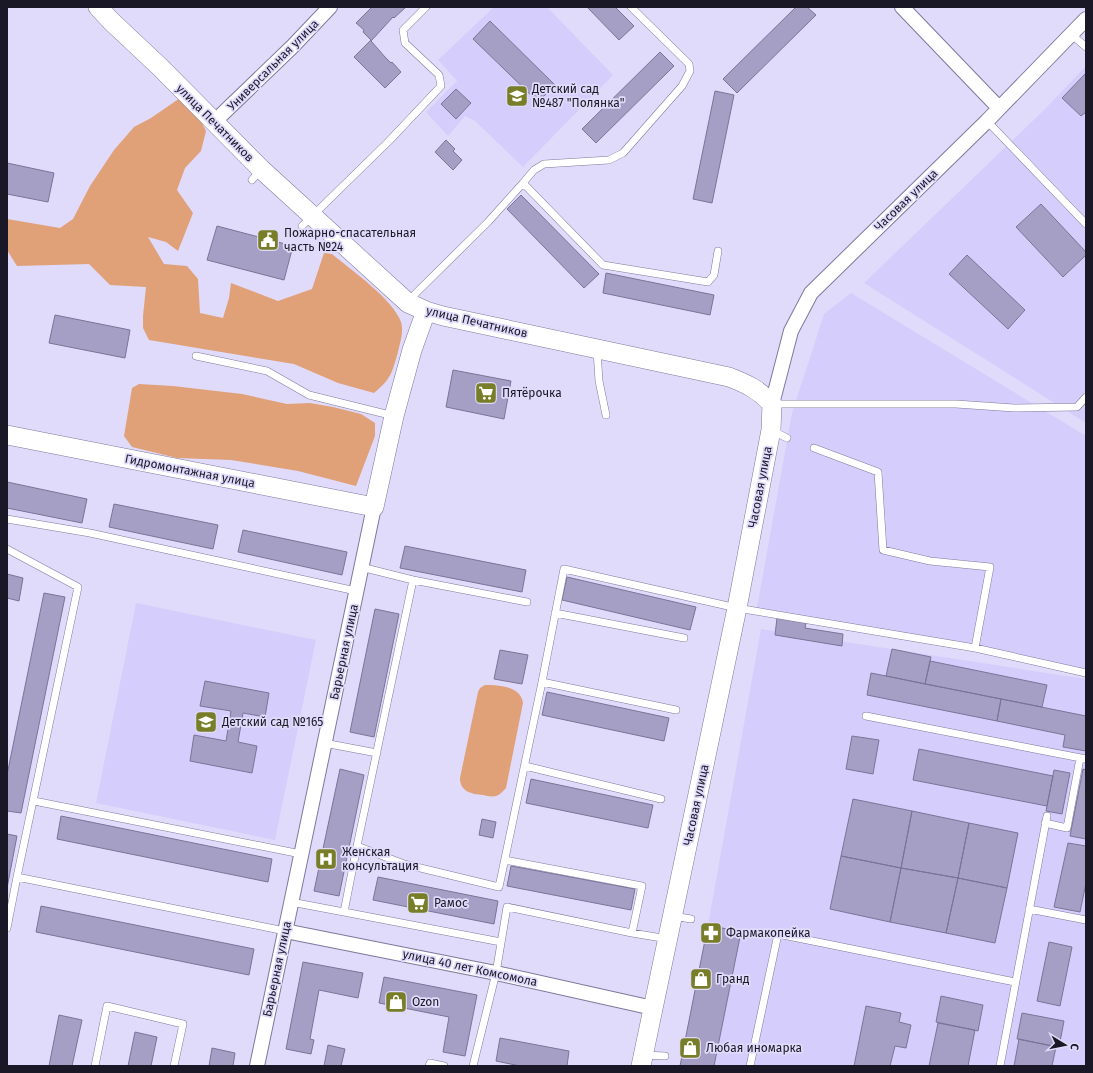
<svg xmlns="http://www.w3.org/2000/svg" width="1093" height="1073" viewBox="0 0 1093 1073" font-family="'Fira Sans',sans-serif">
	<rect width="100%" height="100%" fill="#e0dbfb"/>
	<path fill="#d5cdfc" d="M494,7H547L613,75L523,167L475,121L465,116L448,136L426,112L457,81L438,60Z
		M1086,66V423L864,283L1044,110Z
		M851,293L1086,436V669L757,608L792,413L824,314Z
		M136,603L316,640L275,840L96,803Z
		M761,629L1086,679V1066H680L708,925Z"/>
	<path fill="#e0a078" d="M180,98L194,108L206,131L201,151L185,168L177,190L193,213L178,251L166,242L148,237L164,264L187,266L198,279L200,313L223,318L229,298L231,283L278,301L312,289L324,253L332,254C351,270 393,299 401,322C404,331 400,343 398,352C392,373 391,379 374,393L338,383L294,364L149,340L143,328V316L146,287L110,285L89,264L17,266L7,250V219L60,228L73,219L90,186L114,150L134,127L151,118Z
		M139,384L173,386L242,394L287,404L310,403L333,407L361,414L375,423V436L356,486L298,471L231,460L177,458L132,447L124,436L132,388Z
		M485,685C499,685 521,686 523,703L506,788C503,791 500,795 496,796C492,797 487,796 483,795C472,794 460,792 460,778L478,692L480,688Z"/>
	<path fill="#a69fc5" stroke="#7b7498" d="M372,7H406L394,18L393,17L371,41L385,57L391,63L392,62L401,72L385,88L354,57L371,40L363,32L364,30L356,23Z
		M587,7H615L634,26L619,40Z
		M796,7H807L816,15L737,93L723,79Z
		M490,21L555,85L538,102L473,39Z
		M660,52L674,66L596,143L582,129Z
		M1086,73V112L1081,116L1062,98Z
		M456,89L471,103L456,119L441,104Z
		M715,91L734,95L712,203L693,199Z
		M446,140L455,149L453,151L462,160L453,170L435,152Z
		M7,163L54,173L48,202L7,194Z
		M521,195L599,274L584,288L507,209Z
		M1041,204L1086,252V255L1063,277L1016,227Z
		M217,226L293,246L284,280L207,260Z
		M967,255L1025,310L1008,329L949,274Z
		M606,273L714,295L710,315L603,293Z
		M55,315L130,330L125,358L49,343Z
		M453,370L511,381L504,419L446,407Z
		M7,482L87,499L82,523L7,508Z
		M114,504L218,525L213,549L109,527Z
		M243,530L347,552L342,575L238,552Z
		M405,546L526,570L522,592L400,568Z
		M7,574L23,578L19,601L7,598Z
		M567,577L696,607L690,630L562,600Z
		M44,593L65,597L21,813L7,811V775Z
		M375,609L399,614L374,737L350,732Z
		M777,618L806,623L805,628L843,634L842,646L775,635Z
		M892,649L931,657L925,684L886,676Z
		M500,650L528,655L522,684L494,679Z
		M930,661L1047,685L1042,707L925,684Z
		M871,673L1001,699L997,721L867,695Z
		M205,681L269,693L265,717L243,713L238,742L257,746L252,773L190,761L194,735L226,741L231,711L200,706Z
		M547,692L669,718L664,741L542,715Z
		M1001,699L1086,716V751L1063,747L1065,735L997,721Z
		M852,736L879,740L873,774L846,769Z
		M919,749L1053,776L1047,806L913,780Z
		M340,769L364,775L339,896L314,891Z
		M1083,769L1086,770V839L1070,836Z
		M1054,770L1070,773L1062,814L1046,811Z
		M531,779L653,805L648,828L526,803Z
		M853,799L912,811L901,868L841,856Z
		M912,811L969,823L958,878L901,868Z
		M61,816L272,859L268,882L57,839Z
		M482,819L496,822L493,838L479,835Z
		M969,823L1018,833L1007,888L958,878Z
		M7,834L17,836L7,888Z
		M1068,843L1086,846V883L1080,912L1054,907Z
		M841,856L901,868L890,922L830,909Z
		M511,866L635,889L631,910L507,886Z
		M901,868L958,878L946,933L890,922Z
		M378,877L498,901L494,924L373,900Z
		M958,878L1007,888L995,943L946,933Z
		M41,906L254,949L249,975L36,932Z
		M708,925L741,932L714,1066H680Z
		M1049,942L1072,947L1060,1006L1037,1001Z
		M303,962L363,973L358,998L319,990L310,1039L314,1040L311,1054L286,1049Z
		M384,977L477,995L465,1056L443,1052L449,1017L379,1003Z
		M941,996L983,1005L978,1031L936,1022Z
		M866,1006L901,1013L899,1022L911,1025L906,1048L895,1046L890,1066H854Z
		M1022,1013L1064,1021L1059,1047L1017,1039Z
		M59,1015L82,1020L72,1066H49Z
		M938,1023L975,1030L968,1066H929Z
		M135,1032L157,1037L151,1066H128Z
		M500,1038L569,1051L567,1066H520L496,1061Z
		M1019,1039L1056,1047L1052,1066H1014Z
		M328,1045L345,1049L341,1066H324Z
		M212,1048L235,1053L233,1066H209Z"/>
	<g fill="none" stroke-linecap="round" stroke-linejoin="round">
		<g stroke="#7f789c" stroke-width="8">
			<path id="lane" d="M1071,34L1086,47
				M987,121L1086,224
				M252,180L261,169
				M523,183L534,170L544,164L609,160L623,153L682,86L690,71L689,64L631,7
				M302,226L389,141L441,86L439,75L405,43L403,30L426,7
				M409,302L416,293L488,222L523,183L603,265L708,282L714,275L718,251
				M597,351L599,381L606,415
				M196,356L267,371L309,395L394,416
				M772,404H956L1014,408L1077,407L1086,397
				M771,430L787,438
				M814,448L878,472L883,550L930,561L990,567L975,648
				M7,519L90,533L356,591
				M7,549L78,587L17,877
				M361,567L413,580L357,846L404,864L499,887L542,682L564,569L737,608L975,648L1086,673
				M413,580L527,602
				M555,613L684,638
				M542,682L676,710
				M866,716L1086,759
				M324,743L377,753
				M525,766L661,799
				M34,801L301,854
				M1045,823L1067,828L1080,758
				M505,860L642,886L632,933
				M291,902L344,912L357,846
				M1029,909L1086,920
				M344,912L501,942
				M673,916L691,919
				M7,928L17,877L285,931
				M645,1055L665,1056
				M95,1066L107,1006L183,1024L174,1066
				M429,1066L430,1063L444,1066
				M473,1066L496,973L507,907L632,933L668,939
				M750,1066L778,934L1015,982
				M1000,1066L1047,816"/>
		</g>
		<g stroke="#7f789c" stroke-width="16">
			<path id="street" d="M902,7L999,108
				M214,122L293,46L330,7
				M772,404L791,331L811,293L987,121L1086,19
				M285,931L496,973L653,1008
				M257,1066L374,507"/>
		</g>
		<g stroke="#7f789c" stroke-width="20">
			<path id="secondary" d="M98,7L111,21L161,68L261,169L408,303L426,311L443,316L729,377C747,384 758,389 772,404L771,430L737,608L641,1066
				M7,435L374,507L394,416L412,350L426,311"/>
		</g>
		<use href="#lane" stroke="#fff" stroke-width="7"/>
		<use href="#street" stroke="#fff" stroke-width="14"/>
		<use href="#secondary" stroke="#fff" stroke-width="19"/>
	</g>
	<defs>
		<g id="school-square" transform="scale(1.15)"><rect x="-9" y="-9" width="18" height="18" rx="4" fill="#787d27" stroke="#e0dbfb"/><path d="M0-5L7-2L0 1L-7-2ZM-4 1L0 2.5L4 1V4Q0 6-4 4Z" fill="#fff"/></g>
		<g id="civic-square" transform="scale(1.15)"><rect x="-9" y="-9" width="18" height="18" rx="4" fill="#787d27" stroke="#e0dbfb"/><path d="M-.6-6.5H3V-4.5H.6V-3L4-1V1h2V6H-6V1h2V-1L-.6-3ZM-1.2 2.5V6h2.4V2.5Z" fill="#fff"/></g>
		<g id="supermarket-square" transform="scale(1.15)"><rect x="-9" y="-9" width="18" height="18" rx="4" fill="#787d27" stroke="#e0dbfb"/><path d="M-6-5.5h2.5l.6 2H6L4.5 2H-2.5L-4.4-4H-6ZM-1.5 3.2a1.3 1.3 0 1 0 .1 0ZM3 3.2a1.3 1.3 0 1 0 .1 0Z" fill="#fff"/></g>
		<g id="hospital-square" transform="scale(1.15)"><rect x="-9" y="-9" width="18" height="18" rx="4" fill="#787d27" stroke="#e0dbfb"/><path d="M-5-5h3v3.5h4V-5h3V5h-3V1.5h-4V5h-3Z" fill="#fff"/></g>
		<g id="pharmacy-square" transform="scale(1.15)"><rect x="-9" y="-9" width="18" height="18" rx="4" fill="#787d27" stroke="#e0dbfb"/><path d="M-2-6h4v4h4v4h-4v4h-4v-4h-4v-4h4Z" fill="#fff"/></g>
		<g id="shop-square" transform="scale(1.15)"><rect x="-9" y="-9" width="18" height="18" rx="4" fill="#787d27" stroke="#e0dbfb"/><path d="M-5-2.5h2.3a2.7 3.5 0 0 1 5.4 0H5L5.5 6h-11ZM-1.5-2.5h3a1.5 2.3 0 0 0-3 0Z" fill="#fff"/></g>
	</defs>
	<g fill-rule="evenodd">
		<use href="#school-square" x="517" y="96"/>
		<use href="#civic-square" x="268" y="240"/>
		<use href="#supermarket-square" x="486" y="393"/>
		<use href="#school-square" x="206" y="722"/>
		<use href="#hospital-square" x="326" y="859"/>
		<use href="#supermarket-square" x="418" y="903"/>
		<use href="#pharmacy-square" x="711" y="933"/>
		<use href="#shop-square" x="701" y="979"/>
		<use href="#shop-square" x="396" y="1002"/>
		<use href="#shop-square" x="690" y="1048"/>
	</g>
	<g text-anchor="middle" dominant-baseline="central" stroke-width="3.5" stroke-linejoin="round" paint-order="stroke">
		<g font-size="12" fill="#1a1826" stroke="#e0dbfb">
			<text transform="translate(273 65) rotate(-45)">Универсальная улица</text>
			<text transform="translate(215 123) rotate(45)">улица Печатников</text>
			<text transform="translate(906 200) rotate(-44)">Часовая улица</text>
			<text transform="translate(477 322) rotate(13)">улица Печатников</text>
			<text transform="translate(190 471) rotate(11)">Гидромонтажная улица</text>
			<text transform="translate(760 487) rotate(-79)">Часовая улица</text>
			<text transform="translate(344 652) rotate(-78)">Барьерная улица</text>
			<text transform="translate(696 805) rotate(-78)">Часовая улица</text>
			<text transform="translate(470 968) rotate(12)">улица 40 лет Комсомола</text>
			<text transform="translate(277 969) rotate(-78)">Барьерная улица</text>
		</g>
		<g font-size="12" fill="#1a1826" stroke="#e0dbfb" text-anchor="start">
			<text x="532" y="89">Детский сад<tspan x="532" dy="14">№487 "Полянка"</tspan></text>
			<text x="284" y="233">Пожарно-спасательная<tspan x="284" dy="14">часть №24</tspan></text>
			<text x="502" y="393">Пятёрочка</text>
			<text x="222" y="722">Детский сад №165</text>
			<text x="342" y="852">Женская<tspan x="342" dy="14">консультация</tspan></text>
			<text x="434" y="903">Рамос</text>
			<text x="726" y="933">Фармакопейка</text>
			<text x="716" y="979">Гранд</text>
			<text x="412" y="1002">Ozon</text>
			<text x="706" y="1048">Любая иномарка</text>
		</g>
	</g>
	<rect width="1093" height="1073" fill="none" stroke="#1a1826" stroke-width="16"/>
	<g transform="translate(1065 1045) rotate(100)" stroke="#e0dbfb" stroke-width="3" paint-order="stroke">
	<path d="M0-3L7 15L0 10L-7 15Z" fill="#1a1826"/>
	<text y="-6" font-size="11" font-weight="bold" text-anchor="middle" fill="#1a1826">С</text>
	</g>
</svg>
